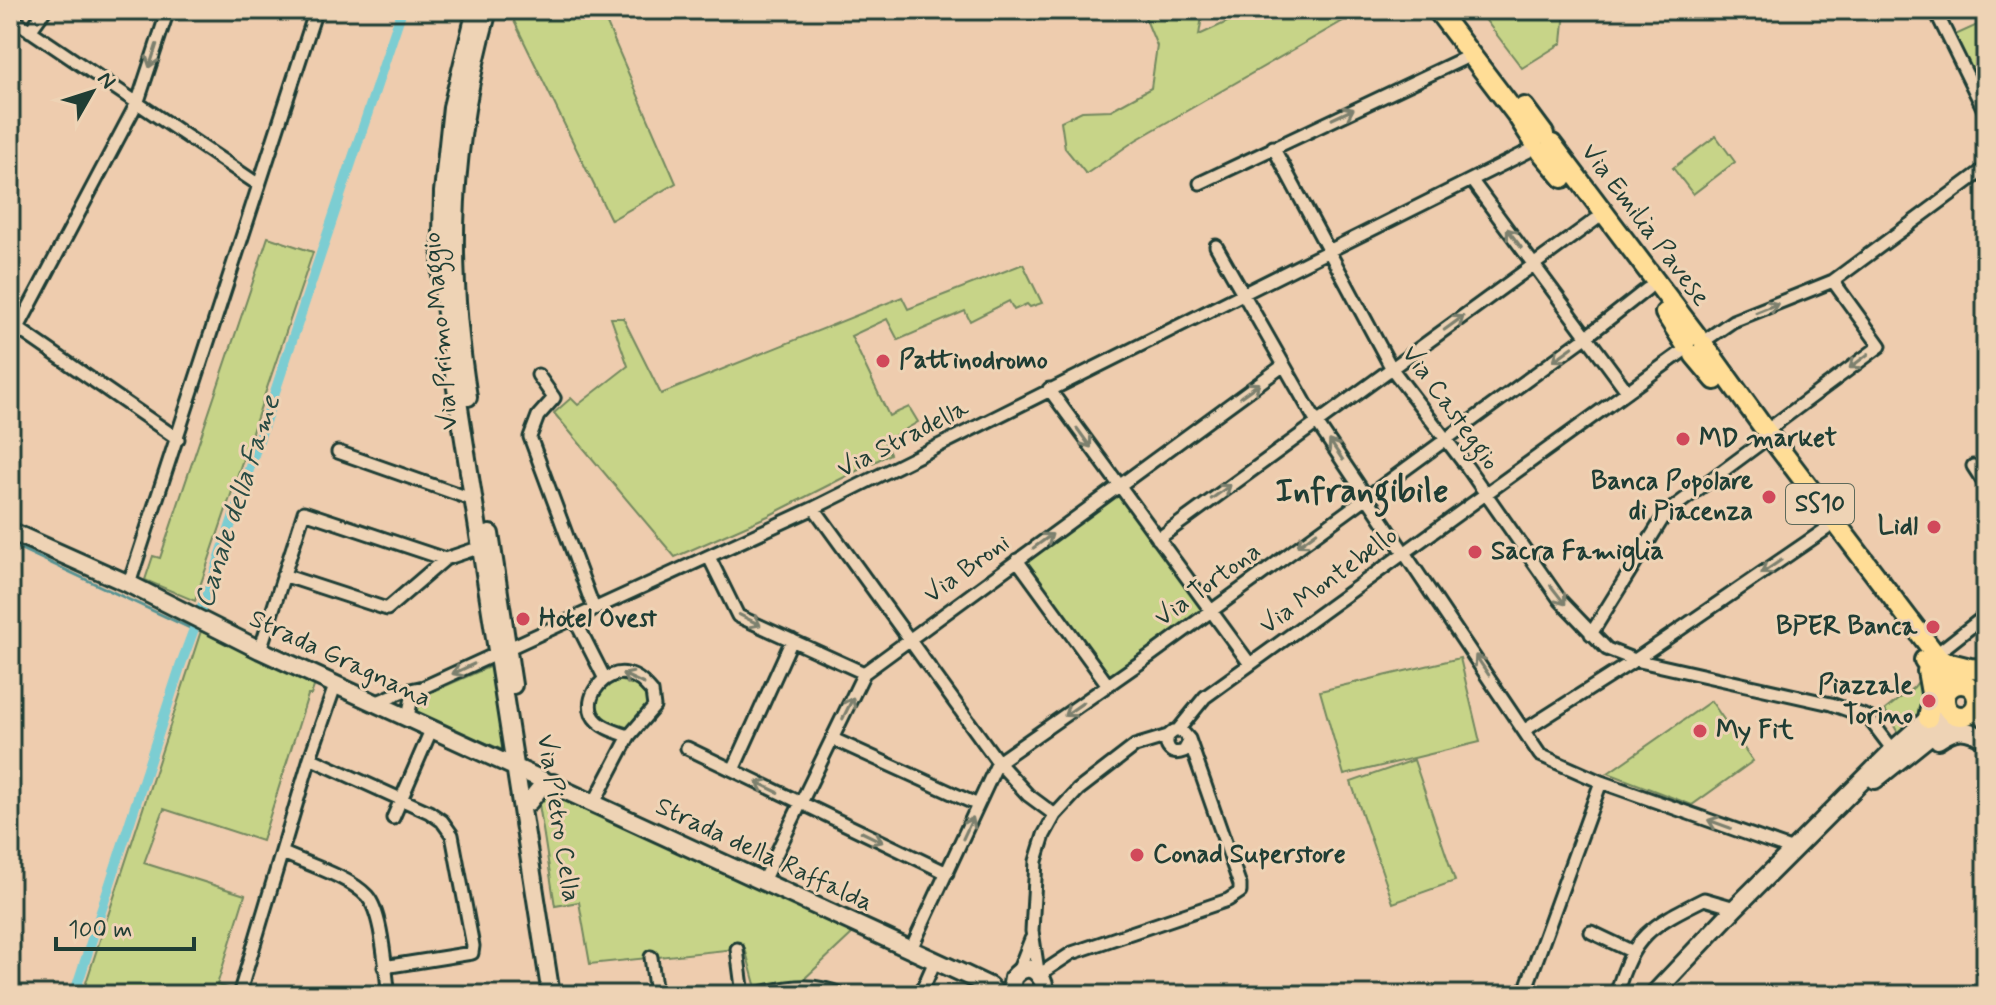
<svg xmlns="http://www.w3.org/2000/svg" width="1996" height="1005" viewBox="0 0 1996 1005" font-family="Mynerve,sans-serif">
	<rect width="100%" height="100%" fill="#eeccae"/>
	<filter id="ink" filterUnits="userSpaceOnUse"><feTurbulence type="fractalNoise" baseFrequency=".0125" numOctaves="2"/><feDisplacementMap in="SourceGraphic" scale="16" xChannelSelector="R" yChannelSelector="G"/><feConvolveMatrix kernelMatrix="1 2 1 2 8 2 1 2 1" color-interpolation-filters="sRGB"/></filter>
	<g filter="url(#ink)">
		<path fill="#c7d488" stroke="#73885e" stroke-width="2" d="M517,10H601L676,183L611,220L513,19Z
			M1142,10H1203L1199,35L1253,10H1362L1136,140L1086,174L1065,148L1061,121L1082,111L1111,110L1151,88L1157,46Z
			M1478,10H1565L1562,43L1522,68Z
			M1986,21V105L1953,36Z
			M1716,136L1735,162L1693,194L1673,168Z
			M268,237L313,252L195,601L145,580L153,556L160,558Z
			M1023,264L1042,303L1030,307L1027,304L1014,310L1009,301L970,321L965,311L898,340L887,319L851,336L889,416L909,407L918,422L884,442L890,454L768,516L675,557L554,413L571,398L578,405L628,366L611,318H623L661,394L902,297L908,309Z
			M1119,491L1206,609L1111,679L1023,560Z
			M201,631L315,684L311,695H308L262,841L164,809L144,863L245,895L217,985L230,989L228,995H82Z
			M1460,658L1480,742L1344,775L1320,691Z
			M491,666L503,750L416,714L414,705L418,698Z
			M1920,679L1926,706L1898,733L1885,710L1914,687Z
			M620,680L644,689L649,696C649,710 636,724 623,729L599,715C593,696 601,686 620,680Z
			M1711,701L1753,761L1692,805L1608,773Z
			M1414,760L1455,881L1393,903L1351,782Z
			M548,790L853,933L803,980L756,988L745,948L590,964L579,902L555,906L539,804V799Z"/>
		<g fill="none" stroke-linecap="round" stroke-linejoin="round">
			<path stroke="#579393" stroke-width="3" d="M10,544L194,630"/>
			<path stroke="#7ccdd2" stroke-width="10" d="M74,995L181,664L214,575L402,10"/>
			<g stroke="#1f3d34" stroke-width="17">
				<path id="street" d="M1935,10L1986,114
					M10,17L259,185
					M30,31L45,10
					M1273,147L1392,369L1467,467L1560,600L1607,649L1635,660L1831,704L1868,717L1893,750
					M1472,181L1627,391
					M1200,183L1471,55
					M1216,246L1317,423L1540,755L1601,782L1793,850
					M10,323L178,439
					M18,328L138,101L168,10
					M1704,341L1733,321L1833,281L1986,168
					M538,375L554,398L538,416L530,437L594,609
					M1049,389L1250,664
					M1766,431L1880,346L1833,281
					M338,452L474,500
					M1973,466L1986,486
					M814,508L998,762L1028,795L1055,815
					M1158,539L1595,220
					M709,557L738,616L864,673
					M1017,560L1108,685
					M283,575L387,609L445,559L481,547
					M129,584L316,10
					M574,618L605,679
					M1591,634L1666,513L1762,442
					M260,650L304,512L445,559
					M1935,655L1986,615
					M377,702L401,692L424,687L814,508L1535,148
					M408,716L412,698L424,687
					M1178,730L1205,697L1686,349
					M1525,730L1635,660L1835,523
					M833,739L978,805
					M687,748L947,873
					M310,758L429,812L442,821L452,835L473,946L472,953L384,967
					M733,770L792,640
					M594,803L629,736L654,707L652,692C645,684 638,676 627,674C607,669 584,694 592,714C598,727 616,732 629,736
					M393,818L432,728
					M283,853C307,864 350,877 367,896C383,914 385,971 389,995
					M763,881L864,673L1284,365
					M1591,932L1631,951
					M737,949L743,995
					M911,949L998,762L1151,655L1586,337L1647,289
					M651,957L656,995
					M1038,971L1032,931L1036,861L1044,835L1055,815L1078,790L1135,746L1168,736
					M1018,972L1031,939
					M1040,974L1072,953L1228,900L1240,892V885L1189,739L1182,731H1174L1168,736C1164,748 1172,756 1184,751L1189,742
					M239,995L310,758L336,683
					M748,995C784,989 808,980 843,995
					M920,995L935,961
					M1541,995L1532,991L1528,983L1601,782
					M1616,995C1633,935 1650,926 1704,899L1735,908"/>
			</g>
			<g stroke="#1f3d34" stroke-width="22">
				<path id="secondary" d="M476,10L452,107L443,192L441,275L455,382L551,995
					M468,397C446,259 451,144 488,10
					M10,531L129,584L260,650L966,975L989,986L998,995
					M490,534L513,685
					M1977,704L1986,720
					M1938,740C1955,728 1966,727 1984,739
					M1875,780L1956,715
					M529,802L540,788L553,783
					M1010,995L1013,978C1029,957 1045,975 1046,995
					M1653,995L1735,908L1893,750L1945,703"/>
			</g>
			<g stroke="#1f3d34" stroke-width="24">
				<path id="primary" d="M1437,10L1516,114L1534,142
					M1524,107L1544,134
					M1552,144L1697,336
					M1541,152L1563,178
					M1665,313L1685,344
					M1704,345L1766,431L1958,684
					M1694,355L1715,380
					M1924,660L1947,692
					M1938,660L1970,668L1986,669
					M1927,671L1932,699L1928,718
					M1945 700a16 16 0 1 1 32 0a16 16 0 1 1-32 0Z"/>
			</g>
			<use href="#street" stroke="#eed3b5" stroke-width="11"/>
			<use href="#secondary" stroke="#eed3b5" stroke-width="16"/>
			<use href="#primary" stroke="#ffdd96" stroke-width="18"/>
		</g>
		<defs><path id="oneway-shaft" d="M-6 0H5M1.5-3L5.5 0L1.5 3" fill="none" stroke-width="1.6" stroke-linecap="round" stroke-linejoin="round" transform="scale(2)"/></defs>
		<g stroke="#7c806e">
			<use href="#oneway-shaft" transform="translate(153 56) rotate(108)"/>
			<use href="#oneway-shaft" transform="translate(1343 114) rotate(-25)"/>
			<use href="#oneway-shaft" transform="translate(1514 238) rotate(-127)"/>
			<use href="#oneway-shaft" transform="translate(1767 308) rotate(-22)"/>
			<use href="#oneway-shaft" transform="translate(1454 323) rotate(-36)"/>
			<use href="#oneway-shaft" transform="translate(1563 354) rotate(144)"/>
			<use href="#oneway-shaft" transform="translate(1859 361) rotate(143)"/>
			<use href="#oneway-shaft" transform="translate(1250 390) rotate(-36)"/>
			<use href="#oneway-shaft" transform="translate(1084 438) rotate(54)"/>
			<use href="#oneway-shaft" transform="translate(1336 450) rotate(-124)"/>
			<use href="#oneway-shaft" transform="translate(1221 492) rotate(-36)"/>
			<use href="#oneway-shaft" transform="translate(1307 539) rotate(144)"/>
			<use href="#oneway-shaft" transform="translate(1043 541) rotate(-36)"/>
			<use href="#oneway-shaft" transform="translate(1771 567) rotate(146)"/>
			<use href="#oneway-shaft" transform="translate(1558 595) rotate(52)"/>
			<use href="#oneway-shaft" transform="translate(750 620) rotate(27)"/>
			<use href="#oneway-shaft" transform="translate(1482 665) rotate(-124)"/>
			<use href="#oneway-shaft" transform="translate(463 669) rotate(155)"/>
			<use href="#oneway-shaft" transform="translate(633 679) rotate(-155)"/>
			<use href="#oneway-shaft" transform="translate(848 708) rotate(-64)"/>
			<use href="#oneway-shaft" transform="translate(1074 709) rotate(145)"/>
			<use href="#oneway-shaft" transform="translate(767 787) rotate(-154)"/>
			<use href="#oneway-shaft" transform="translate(1719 824) rotate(-160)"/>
			<use href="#oneway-shaft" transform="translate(968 828) rotate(-65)"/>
			<use href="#oneway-shaft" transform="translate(872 837) rotate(26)"/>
		</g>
	</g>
	<g fill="#d1495b" stroke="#eed3b5" stroke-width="3">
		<circle cx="883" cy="361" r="8"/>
		<circle cx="1683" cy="439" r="8"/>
		<circle cx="1769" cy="497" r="8"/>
		<circle cx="1934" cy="527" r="8"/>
		<circle cx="1475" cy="552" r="8"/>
		<circle cx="523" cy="619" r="8"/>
		<circle cx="1933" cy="627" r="8"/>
		<circle cx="1929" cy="701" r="8"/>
		<circle cx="1700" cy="731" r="8"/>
		<circle cx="1137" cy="855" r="8"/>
	</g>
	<g text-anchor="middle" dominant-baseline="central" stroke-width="6" stroke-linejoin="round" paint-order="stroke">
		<rect fill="#eed3b5" stroke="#5d6a5b" stroke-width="2" x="1786" y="484" width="68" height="40" rx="6"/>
		<g font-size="24" font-weight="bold" fill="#1f3d34">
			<text x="1820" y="504">SS10</text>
		</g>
		<g font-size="26" fill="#1f3d34" stroke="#eed3b5">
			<text transform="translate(1645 225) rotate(53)">Via Emilia Pavese</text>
			<text transform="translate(441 331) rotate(-95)">Via Primo Maggio</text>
			<text transform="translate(1450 408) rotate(54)">Via Casteggio</text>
			<text transform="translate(903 439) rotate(-27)">Via Stradella</text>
			<text transform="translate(967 569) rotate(-36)">Via Broni</text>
			<text transform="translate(1329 581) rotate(-36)">Via Montebello</text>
			<text transform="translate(1208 585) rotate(-36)">Via Tortona</text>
			<text transform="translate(340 659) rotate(25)">Strada Gragnana</text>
			<text transform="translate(558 818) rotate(81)">Via Pietro Cella</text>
			<text transform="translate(764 855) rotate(25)">Strada della Raffalda</text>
		</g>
		<g font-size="26" font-weight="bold" fill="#1f3d34" stroke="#eed3b5" text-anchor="start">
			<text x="899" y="361">Pattinodromo</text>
			<text x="1699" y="439">MD market</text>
			<text x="1753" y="482" text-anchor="end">Banca Popolare<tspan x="1753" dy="30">di Piacenza</tspan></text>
			<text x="1918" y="527" text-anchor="end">Lidl</text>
			<text x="1491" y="552">Sacra Famiglia</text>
			<text x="539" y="619">Hotel Ovest</text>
			<text x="1917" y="627" text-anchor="end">BPER Banca</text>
			<text x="1913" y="686" text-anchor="end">Piazzale<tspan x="1913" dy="30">Torino</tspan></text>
			<text x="1716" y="731">My Fit</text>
			<text x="1153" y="855">Conad Superstore</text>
		</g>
		<g font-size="28" font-style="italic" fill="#284b44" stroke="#eed3b5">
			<text transform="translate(238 502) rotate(-72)">Canale della Fame</text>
		</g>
		<g font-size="34" font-weight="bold" fill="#1f3d34" stroke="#eed3b5">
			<text x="1362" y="491">Infrangibile</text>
		</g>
	</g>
	<rect width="1996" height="1005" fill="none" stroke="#eed3b5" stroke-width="40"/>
	<rect x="20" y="20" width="1956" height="965" fill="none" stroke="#1f3d34" stroke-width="3" filter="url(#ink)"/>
	<g transform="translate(92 92) rotate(51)" stroke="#eed3b5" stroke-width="6" paint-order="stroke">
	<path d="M0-6L14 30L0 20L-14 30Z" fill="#1f3d34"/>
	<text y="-12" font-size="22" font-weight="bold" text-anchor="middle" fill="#1f3d34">N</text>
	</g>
	<path d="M56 937v12h138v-12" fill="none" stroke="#1f3d34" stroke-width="4"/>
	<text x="68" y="937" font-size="24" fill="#1f3d34" stroke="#eed3b5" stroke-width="6" paint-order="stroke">100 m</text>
</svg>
